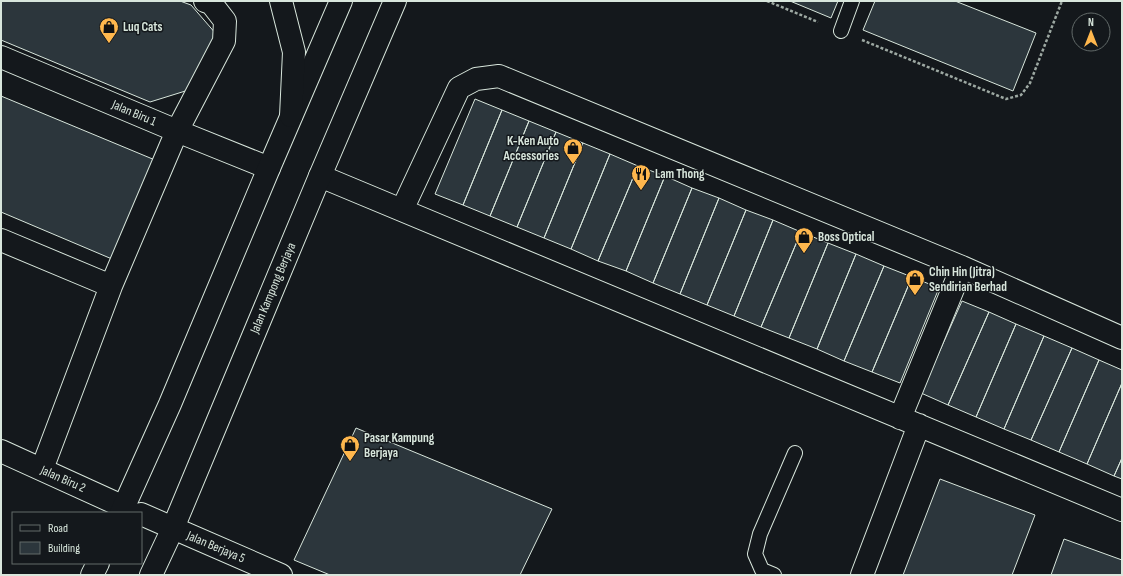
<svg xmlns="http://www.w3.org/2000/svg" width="1123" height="576" viewBox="0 0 1123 576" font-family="'Sofia Sans Condensed',sans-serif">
	<rect width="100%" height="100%" fill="#14181c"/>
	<path fill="#2c363c" stroke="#d8e6dc" d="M1,1H180L191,5L217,35L195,88L150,102L1,40Z
		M790,1H838L831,18Z
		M875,1H955L1036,33L1013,91L863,30Z
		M1,96L155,160L112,259L1,212Z
		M475,99L502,110L463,205L435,194Z
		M502,110L529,121L490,216L463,205Z
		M529,121L556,132L517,227L490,216Z
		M556,132L583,143L544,238L517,227Z
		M583,143L610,154L571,249L544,238Z
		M610,154L638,166L598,261L571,249Z
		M638,166L665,176L626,271L598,261Z
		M665,176L692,188L653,283L626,271Z
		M692,188L719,198L680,294L653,283Z
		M719,198L746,210L707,305L680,294Z
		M746,210L773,220L734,316L707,305Z
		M773,220L801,232L761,327L734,316Z
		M801,232L828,243L789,338L761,327Z
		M828,243L856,254L817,349L789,338Z
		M856,254L884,266L844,361L817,349Z
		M884,266L912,277L872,372L844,361Z
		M912,277L939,288L900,383L872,372Z
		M962,301L989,312L948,405L921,393Z
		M989,312L1016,324L976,417L948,405Z
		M1016,324L1044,336L1004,429L976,417Z
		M1044,336L1072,348L1031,440L1004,429Z
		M1072,348L1099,360L1059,452L1031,440Z
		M1099,360L1122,370V383L1087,464L1059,452Z
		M1122,383V458L1114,476L1087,464Z
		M356,428L552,509L520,575H330L294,560Z
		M1122,458V479L1114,476Z
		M940,479L1035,515L1012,575H903Z
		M1064,539L1122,560V575H1051Z"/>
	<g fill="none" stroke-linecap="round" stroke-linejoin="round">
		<g stroke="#d8e6dc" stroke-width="16">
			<path id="service" d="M841,31L852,1
				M774,575L762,570L755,554L760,534L795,453"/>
		</g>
		<g stroke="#d8e6dc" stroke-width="24">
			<path id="minor" d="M1,57L177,131L269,168
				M320,176L1122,510
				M402,210L459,88L476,79L499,76L962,267L1122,338
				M1,240L111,286
				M900,418L962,267
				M1,451L124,507
				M42,469L111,286L177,131L224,41L225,21L211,3L205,1
				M173,528L281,575
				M862,575L919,425"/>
		</g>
		<g stroke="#d8e6dc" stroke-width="24">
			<path id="tertiary" d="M121,513L170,404L269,168L341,1
				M141,514L173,528
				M92,575L98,563
				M151,575L173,528L320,176L395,1"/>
		</g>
		<g stroke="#d8e6dc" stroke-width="24">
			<path id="primary" d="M281,1L294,52L291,116"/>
		</g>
		<path stroke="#9da8a2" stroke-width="2.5" stroke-dasharray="3 2" stroke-linecap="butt" d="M767,1L818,22
			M862,40L1006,99L1021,95L1030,83L1062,1"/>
		<use href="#service" stroke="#14181c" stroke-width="14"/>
		<use href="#minor" stroke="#14181c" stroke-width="22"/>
		<use href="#tertiary" stroke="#14181c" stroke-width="22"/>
		<use href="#primary" stroke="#14181c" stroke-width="22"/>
	</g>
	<defs>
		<g id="shop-pin" transform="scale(1)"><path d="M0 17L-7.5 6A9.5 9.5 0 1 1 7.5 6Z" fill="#ffb74d" stroke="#14181c"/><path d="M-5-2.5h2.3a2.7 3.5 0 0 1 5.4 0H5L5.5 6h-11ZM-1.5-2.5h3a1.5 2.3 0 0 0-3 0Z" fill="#111"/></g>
		<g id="restaurant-pin" transform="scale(1)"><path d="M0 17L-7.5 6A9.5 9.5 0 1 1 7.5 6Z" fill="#ffb74d" stroke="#14181c"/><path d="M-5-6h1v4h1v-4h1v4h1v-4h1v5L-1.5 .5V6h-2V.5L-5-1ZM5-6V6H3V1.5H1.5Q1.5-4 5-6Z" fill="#111"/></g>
	</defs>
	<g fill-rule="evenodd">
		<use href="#shop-pin" x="109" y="27"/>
		<use href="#shop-pin" x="573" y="148"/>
		<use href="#restaurant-pin" x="641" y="174"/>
		<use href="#shop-pin" x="804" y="237"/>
		<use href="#shop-pin" x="915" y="279"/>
		<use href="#shop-pin" x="350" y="445"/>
	</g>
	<g text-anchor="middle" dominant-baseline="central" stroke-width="3" stroke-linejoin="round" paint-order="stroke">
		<g font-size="13" font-weight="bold" fill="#d8e6dc" stroke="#14181c" text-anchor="start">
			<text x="123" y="27">Luq Cats</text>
			<text x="559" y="141" text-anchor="end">K-Ken Auto<tspan x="559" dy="15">Accessories</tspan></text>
			<text x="655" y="174">Lam Thong</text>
			<text x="818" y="237">Boss Optical</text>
			<text x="929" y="272">Chin Hin (Jitra)<tspan x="929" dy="15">Sendirian Berhad</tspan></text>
			<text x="364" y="438">Pasar Kampung<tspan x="364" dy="15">Berjaya</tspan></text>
		</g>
		<g font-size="13" fill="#d8e6dc" stroke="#14181c">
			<text transform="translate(134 113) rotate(23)">Jalan Biru 1</text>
			<text transform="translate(273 288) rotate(-67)">Jalan Kampong Berjaya</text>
			<text transform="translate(63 479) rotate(24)">Jalan Biru 2</text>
			<text transform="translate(216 547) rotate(23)">Jalan Berjaya 5</text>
		</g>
	</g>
	<rect width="1123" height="576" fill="none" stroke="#d8e6dc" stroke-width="4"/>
	<rect x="12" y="512" width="130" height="52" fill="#14181c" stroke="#626a69"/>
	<rect x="20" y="525" width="20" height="6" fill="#14181c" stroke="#626a69"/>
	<text x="48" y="532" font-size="12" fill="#d8e6dc">Road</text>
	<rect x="20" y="542" width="20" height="12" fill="#2c363c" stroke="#626a69"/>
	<text x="48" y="552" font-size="12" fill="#d8e6dc">Building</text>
	<g transform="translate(1091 32)"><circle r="19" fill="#14181c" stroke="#626a69"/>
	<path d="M0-3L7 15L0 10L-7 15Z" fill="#ffb74d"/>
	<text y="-6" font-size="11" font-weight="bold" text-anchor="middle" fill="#d8e6dc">N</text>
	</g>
</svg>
